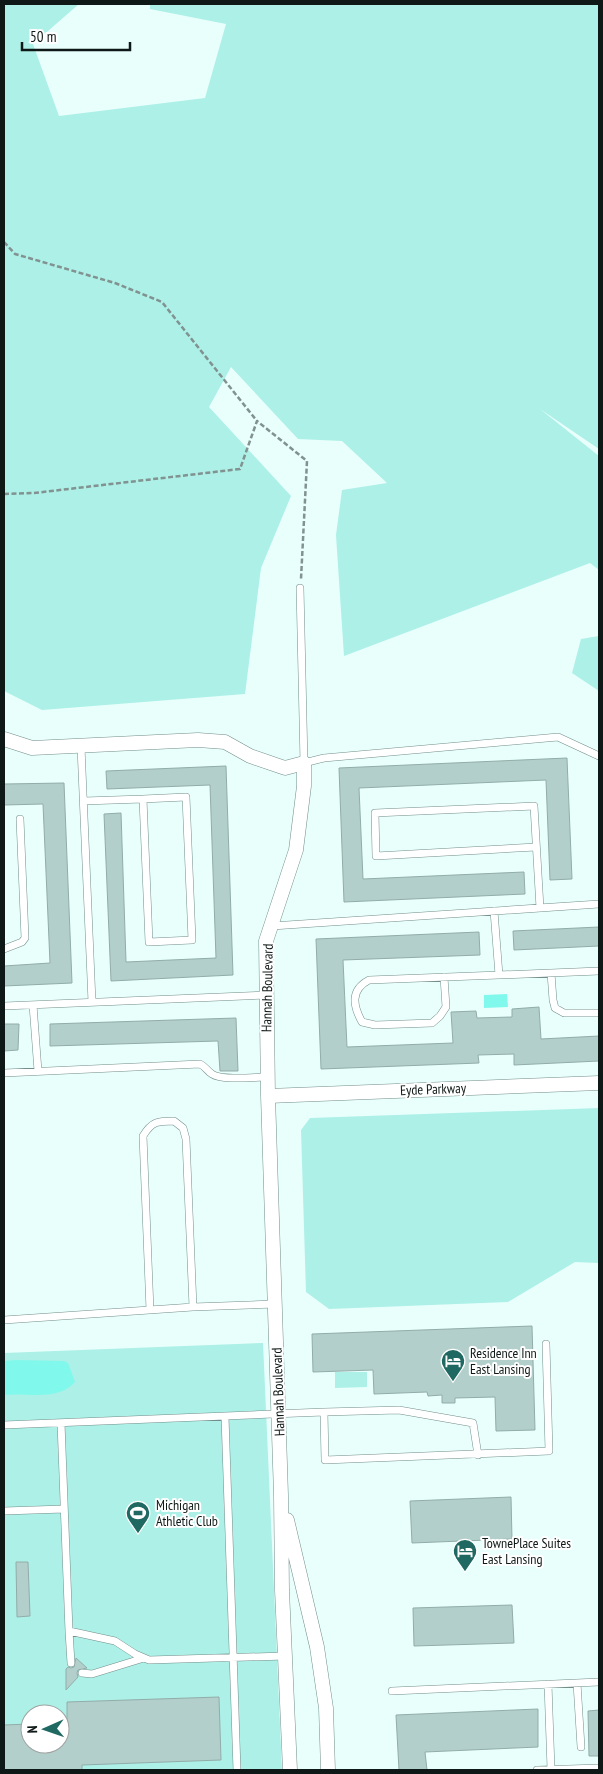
<svg xmlns="http://www.w3.org/2000/svg" width="603" height="1774" viewBox="0 0 603 1774" font-family="'PT Sans Narrow',sans-serif">
	<rect width="100%" height="100%" fill="#e8fffc"/>
	<path fill="#adf0e7" fill-rule="evenodd" d="M4,4H79L33,44L59,116L205,98L226,24L150,9V4H599V449L540,409L599,456V570L590,563L344,656L336,535L342,490L387,483L342,441L298,439L231,367L209,407L291,496L261,568L245,694L42,710L4,691Z
		M599,636V691L572,673L581,639Z
		M599,1108V1263L575,1262L508,1302L329,1309L306,1292L301,1130L310,1118Z
		M263,1343L282,1770H4V1353ZM30,1714H60V1744H30Z
		M335,1372H367V1387L335,1388Z"/>
	<path fill="#80f9ec" d="M507,994L508,1007L484,1008V995Z
		M16,1360L64,1361L68,1363L75,1382C57,1402 27,1392 4,1395V1361Z"/>
	<path fill="#b3cfcb" stroke="#92ada9" d="M567,758L572,879L550,880L546,780L359,788L363,879L524,872L525,894L344,902L339,768Z
		M226,766L233,975L111,981L104,814L121,813L126,962L216,958L210,785L107,789L106,771Z
		M64,783L72,983L4,986V966L50,963L43,804L4,805V784Z
		M599,927V946L514,950L513,931Z
		M479,932L480,955L343,960L347,1047L453,1043L451,1012L476,1011L477,1018L512,1017V1009L539,1007L541,1039L599,1036V1061L514,1065V1054L478,1055L479,1063L321,1069L316,939Z
		M236,1018L238,1071H220L218,1041L50,1046V1024Z
		M4,1024H19L18,1050L4,1051Z
		M532,1326L535,1430L496,1431L495,1397L455,1398V1403H442V1395L428,1396L427,1392L374,1394L373,1370L313,1372L312,1334Z
		M511,1497L512,1539L412,1543L410,1501Z
		M16,1562H28L30,1616L17,1617Z
		M512,1605L514,1643L414,1646L413,1608Z
		M76,1658L87,1668L78,1670L77,1673L78,1677L66,1690V1669L68,1667L71,1668L74,1667Z
		M219,1697L221,1760L82,1765V1770H4V1725L30,1724V1744H60V1723H67V1702Z
		M538,1709V1747L425,1752L427,1770H399L396,1715Z
		M599,1710V1756H589L588,1711Z"/>
	<g fill="none" stroke-linecap="round" stroke-linejoin="round">
		<g stroke="#738e8a" stroke-width="8">
			<path id="service" d="M300,588L304,763L324,758L558,737L599,756
				M81,747L92,1002
				M84,801L143,799L149,942L192,940L186,797L143,799
				M536,847L376,856L375,813L534,806L540,908
				M272,926L599,904
				M4,949L22,942L25,938L20,819
				M551,973L553,1000L555,1008L564,1013H599
				M499,975L599,971
				M444,977L446,1007L440,1016L432,1023L375,1025L362,1022C353,1006 350,990 369,980L499,975L494,911
				M33,1005L38,1071
				M4,1006L266,995
				M4,1073L200,1064C206,1067 207,1071 212,1074C222,1081 254,1077 267,1077
				M150,1310L143,1136C152,1121 158,1121 174,1121L183,1128L186,1139L193,1307
				M4,1320L193,1307L275,1304
				M324,1412L399,1410L473,1423L478,1455
				M225,1417L237,1770
				M61,1423L69,1631L115,1641L135,1654L149,1660L285,1656
				M4,1425L324,1412L325,1460L549,1451L546,1344
				M4,1511L64,1509
				M69,1631L71,1663
				M82,1673L92,1674L144,1658
				M577,1683L581,1747
				M548,1684L551,1769
				M392,1691L599,1682
				M537,1770L599,1768"/>
		</g>
		<g stroke="#738e8a" stroke-width="15">
			<path id="minor" d="M4,739L32,748L198,740L225,742L250,756L285,768L304,763V786L296,850L266,941L268,1096L281,1495L282,1590L290,1770
				M268,1096L599,1083
				M287,1520L317,1647L326,1708L328,1770"/>
		</g>
		<path stroke="#819290" stroke-width="2.5" stroke-dasharray="5 2.5" stroke-linecap="butt" d="M4,242L15,254L115,283L162,302L257,421
			M4,494L34,493L240,469L257,421L307,461L301,579"/>
		<use href="#service" stroke="#fff" stroke-width="7"/>
		<use href="#minor" stroke="#fff" stroke-width="14"/>
	</g>
	<defs>
		<g id="hotel-pin" transform="scale(1.25)"><path d="M0 17L-7.5 6A9.5 9.5 0 1 1 7.5 6Z" fill="#1f6962" stroke="#fff"/><path d="M-6-4.5h1.5V1H6V5H4.5V3h-9V5H-6ZM-4 0a1.8 1.8 0 1 1 3.6 0ZM.5 0V-2.5h3Q6-2.5 6 0Z" fill="#fff"/></g>
		<g id="stadium-pin" transform="scale(1.25)"><path d="M0 17L-7.5 6A9.5 9.5 0 1 1 7.5 6Z" fill="#1f6962" stroke="#fff"/><path d="M0-5a6.5 5 0 1 0 0 10a6.5 5 0 1 0 0-10ZM-3.5-1.8h7v3.6h-7Z" fill="#fff"/></g>
	</defs>
	<g fill-rule="evenodd">
		<use href="#hotel-pin" x="453" y="1361"/>
		<use href="#stadium-pin" x="138" y="1513"/>
		<use href="#hotel-pin" x="465" y="1551"/>
	</g>
	<g text-anchor="middle" dominant-baseline="central" stroke-width="4" stroke-linejoin="round" paint-order="stroke">
		<g font-size="14" fill="#0e1816" stroke="#fff">
			<text transform="translate(267 988) rotate(-89)">Hannah Boulevard</text>
			<text transform="translate(433 1089) rotate(-2)">Eyde Parkway</text>
			<text transform="translate(278 1392) rotate(-92)">Hannah Boulevard</text>
		</g>
		<g font-size="14" fill="#0e1816" stroke="#fff" text-anchor="start">
			<text x="470" y="1353">Residence Inn<tspan x="470" dy="16">East Lansing</tspan></text>
			<text x="156" y="1505">Michigan<tspan x="156" dy="16">Athletic Club</tspan></text>
			<text x="482" y="1543">TownePlace Suites<tspan x="482" dy="16">East Lansing</tspan></text>
		</g>
	</g>
	<rect width="603" height="1774" fill="none" stroke="#0e1816" stroke-width="10"/>
	<g transform="translate(45 1729) rotate(268)"><circle r="24" fill="#ffffff" stroke="#9fa3a2"/>
	<path d="M0-4L9 19L0 12L-9 19Z" fill="#1f6962"/>
	<text y="-8" font-size="14" font-weight="bold" text-anchor="middle" fill="#0e1816">N</text>
	</g>
	<path d="M22 42v8h108v-8" fill="none" stroke="#0e1816" stroke-width="2.5"/>
	<text x="30" y="42" font-size="15" fill="#0e1816" stroke="#ffffff" stroke-width="4" paint-order="stroke">50 m</text>
</svg>
